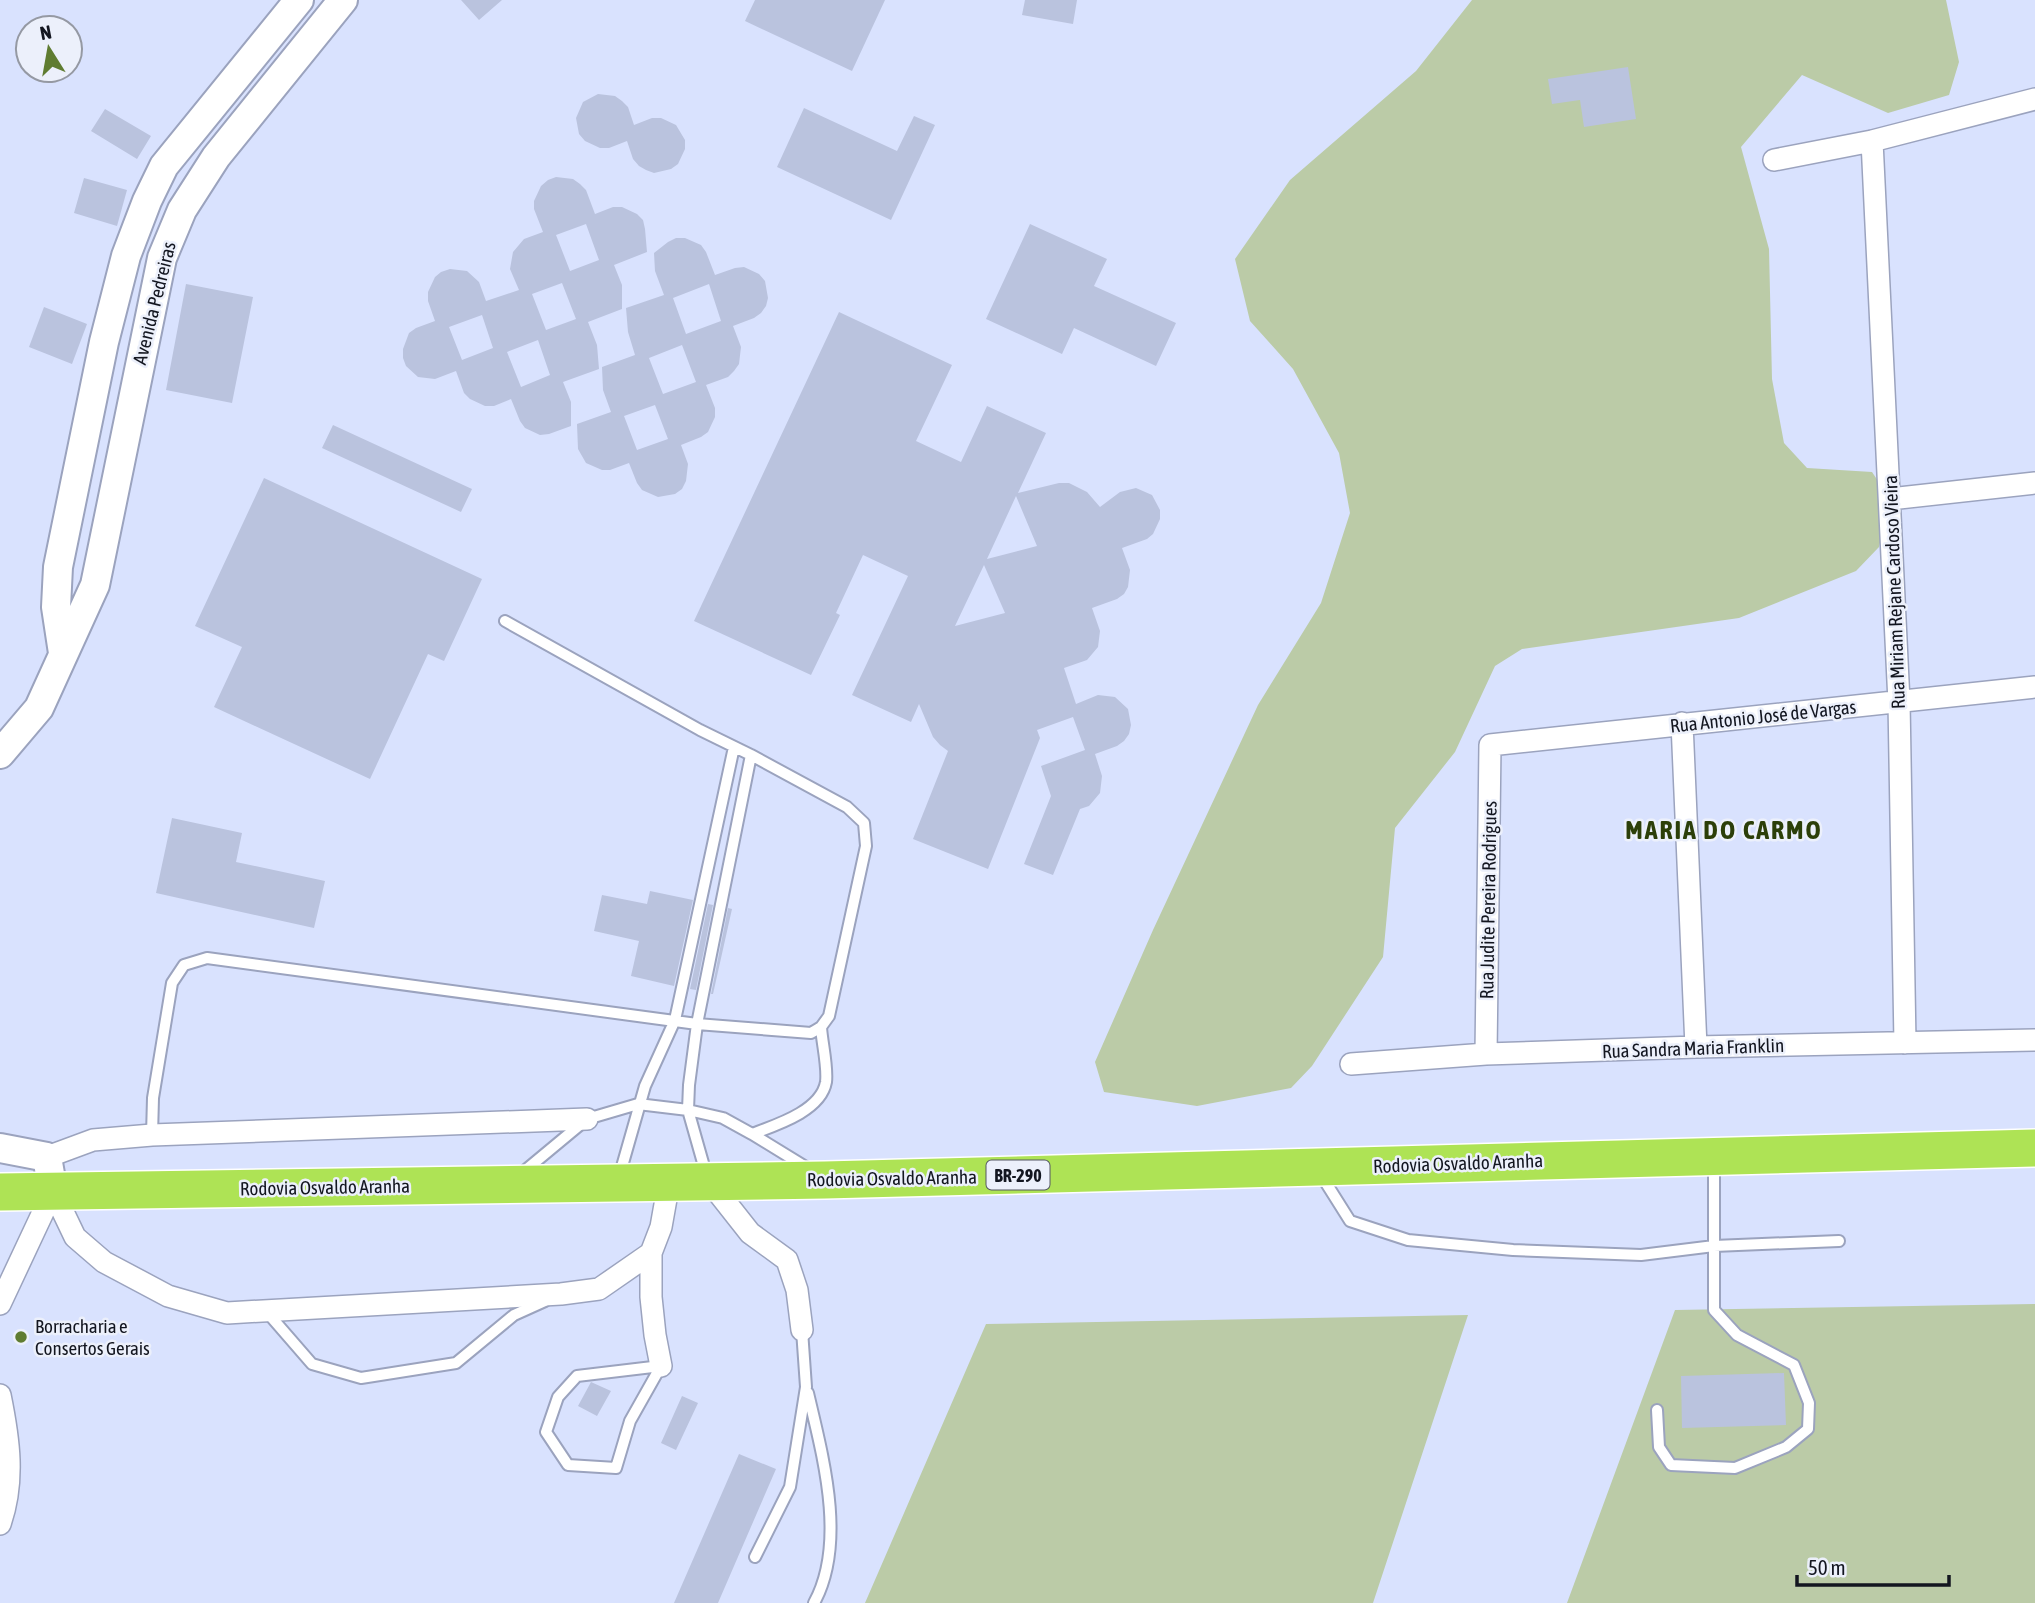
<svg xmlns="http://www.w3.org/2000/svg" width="2035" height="1603" viewBox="0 0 2035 1603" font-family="'Asap Condensed',sans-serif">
	<rect width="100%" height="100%" fill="#d9e2fe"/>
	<path fill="#bbcba7" d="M1472,0H1946L1959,62L1949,95L1888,113L1802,75L1741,147L1769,249L1772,379L1784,443L1807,468L1872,472L1890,499L1879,547L1856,571L1739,618L1522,649L1495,666L1455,752L1395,828L1383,957L1312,1066L1291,1088L1197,1106L1104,1092L1095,1062L1153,930L1258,705L1321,603L1350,513L1339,453L1293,369L1250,321L1235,259L1290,180L1416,71Z
		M2035,1304V1603H1567L1675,1310Z
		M1468,1315L1373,1603H865L986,1324Z"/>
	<path fill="#bac3de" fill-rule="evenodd" d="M461,0H502L479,20Z
		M755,0H885L852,71L745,21Z
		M1025,0H1077L1073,24L1022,15Z
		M1628,67L1636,119L1584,127L1580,100L1552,104L1548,79Z
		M598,94L615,96L622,101L628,107L634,125L652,118H661L676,125L685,140V149L678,164L671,169L654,173L646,170L639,166L633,159L627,141L609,148H600L585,141L579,134L576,118L583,102Z
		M804,108L897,151L914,116L935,125L891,220L777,167Z
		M105,109L151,136L137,159L91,131Z
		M556,177L573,179L580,184L586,190L595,214L613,207H622L637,214L643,220L645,229L647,252L614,265L622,285V309L588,322L597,345L599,369L563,382L571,402V426L549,434L540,435L525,428L520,421L511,399L494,406H485L470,399L464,393L456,371L435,379L418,377L406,366L403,358V349L409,333L416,328L435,321L428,301V292L435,277L441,272L450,269L467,271L479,282L486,301L519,290L510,269L513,252L524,239L543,232L534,209V201L541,186L548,180ZM586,224L599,260L570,271L556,235ZM562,283L576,319L546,330L532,294ZM482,315L493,348L462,360L449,327ZM538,340L550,375L521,387L507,352Z
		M84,178L127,190L117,226L74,213Z
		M1030,224L1107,259L1094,286L1176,323L1156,366L1074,328L1062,354L986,319Z
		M676,238H685L701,245L706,252L715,275L735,268L744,267L759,274L765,281L768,298L766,306L761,313L754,318L733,326L741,347L739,364L734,371L728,377L706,385L715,408V417L708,432L701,437L681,445L688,464L686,481L682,489L675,494L658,497L642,490L637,483L629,463L610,470H602L586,463L578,449L577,424L611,412L603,390L602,367L635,355L628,332L626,308L664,295L655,271L654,253L668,242ZM709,284L721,321L686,334L673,298ZM682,345L696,382L663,394L649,358ZM655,405L668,439L637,450L624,416Z
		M186,284L253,297L232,403L166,390Z
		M44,307L87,324L72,364L29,347Z
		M839,312L952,365L916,441L961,462L987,406L1046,433L1018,493L1059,483H1069L1087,492L1100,507L1120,492L1136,488L1152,495L1160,510V519L1153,534L1147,539L1122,548L1130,570L1128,587L1124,594L1117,599L1092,608L1100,631L1098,647L1087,660L1064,668L1076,704L1098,695L1115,697L1128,709L1131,725L1129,734L1124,741L1117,746L1095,754L1102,776L1100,793L1089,806L1080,809L1053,875L1024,864L1051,796L1041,766L1085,750L1073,717L1037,730L1040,738L988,869L913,839L948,751L940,745L933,737L919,704L911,722L852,695L908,576L863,555L836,613L840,615L811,675L694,621ZM1016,496L1037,546L987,559L1011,507ZM984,565L1005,613L955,626Z
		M333,425L472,489L461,512L322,448Z
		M264,478L482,579L444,661L428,654L370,779L214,707L242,647L195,626Z
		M172,818L242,833L236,862L325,881L314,928L156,893Z
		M650,891L693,900L674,986L631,976L639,941L594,931L602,895L647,904Z
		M708,904L713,905L696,990L690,989Z
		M728,908L732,909L713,994H711Z
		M1784,1373L1786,1425L1682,1428L1681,1376Z
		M591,1382L611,1391L597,1416L578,1406Z
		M682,1396L698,1403L676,1450L661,1443Z
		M739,1454L776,1469L718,1603H674Z"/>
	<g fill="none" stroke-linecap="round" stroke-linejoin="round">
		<g stroke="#9ba3be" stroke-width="14">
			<path id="lane" d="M752,1134C776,1125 821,1111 826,1082C828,1067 822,1043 821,1027
				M152,1135L153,1098L172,983L184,965L207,958L697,1024L811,1033L821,1027L829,1016L866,846L864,823L847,807L751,755L700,730L505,621
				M522,1173L587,1119L638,1104L688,1110L723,1118L752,1134L809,1169
				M1321,1175L1350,1221L1408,1240L1513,1250L1641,1255L1714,1246L1839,1241
				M619,1177L645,1086L675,1020L734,747
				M707,1177L688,1110L689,1085L697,1024L751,755
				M266,1311L312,1364L361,1378L456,1363L514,1315L545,1301
				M661,1366L630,1421L616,1468L568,1465L546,1432L558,1397L577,1376Z
				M808,1393C823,1457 847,1543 814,1603
				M1657,1410L1659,1447L1671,1465L1735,1468L1786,1447L1808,1429L1809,1403L1794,1365L1737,1335L1714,1310V1163
				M755,1557L790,1487L806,1387L802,1330"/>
		</g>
		<g stroke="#9ba3be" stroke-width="24">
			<path id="street" d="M1872,141L1899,702L1905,1043
				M1774,160L1872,141L2035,99
				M1890,499L2035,483
				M1682,723L1696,1047
				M1486,1054L1490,745L2035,687
				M1351,1064L1486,1054L1696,1047L2035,1040
				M47,1157L93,1140L152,1135L587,1119
				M709,1181L750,1233L787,1260L797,1290L802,1330
				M53,1191L75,1237L104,1262L168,1296L227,1313L561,1294L599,1289L651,1253
				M0,1304L53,1191
				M661,1366L655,1335L651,1297V1253L661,1227L669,1182
				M0,1395C9,1439 15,1481 0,1524"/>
		</g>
		<g stroke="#9ba3be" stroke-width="32">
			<path id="secondary" d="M63,653L56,607L58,567L104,342L126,256L147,201L164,166L299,0
				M0,754L39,708L95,585L162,258L182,210L216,157L343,0
				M0,1148L47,1157L53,1191"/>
		</g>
		<g stroke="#fff" stroke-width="40">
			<path id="highway" d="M0,1192L825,1180L2035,1148"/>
		</g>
		<use href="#lane" stroke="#fff" stroke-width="10"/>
		<use href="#street" stroke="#fff" stroke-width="21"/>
		<use href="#secondary" stroke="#fff" stroke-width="28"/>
		<use href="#highway" stroke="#aee355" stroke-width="37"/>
	</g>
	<circle fill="#5f7c31" stroke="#ecf0fb" stroke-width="2.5" cx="21" cy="1337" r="7"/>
	<g text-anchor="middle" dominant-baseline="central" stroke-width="5" stroke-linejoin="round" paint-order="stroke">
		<rect fill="#ecf0fb" stroke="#545762" stroke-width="2" x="986.5" y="1160.5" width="63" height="29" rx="5"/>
		<g font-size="18" font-weight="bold" fill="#131620">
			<text x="1018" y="1175">BR-290</text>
		</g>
		<g font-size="19" fill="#131620" stroke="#ecf0fb">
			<text transform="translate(154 303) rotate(-76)">Avenida Pedreiras</text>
			<text transform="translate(1894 592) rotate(-92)">Rua Miriam Rejane Cardoso Vieira</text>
			<text transform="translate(1763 716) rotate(-6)">Rua Antonio José de Vargas</text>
			<text transform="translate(1488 900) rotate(-89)">Rua Judite Pereira Rodrigues</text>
			<text transform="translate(1693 1048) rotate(-2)">Rua Sandra Maria Franklin</text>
			<text transform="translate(1458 1163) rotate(-2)">Rodovia Osvaldo Aranha</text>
			<text transform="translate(892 1178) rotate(-1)">Rodovia Osvaldo Aranha</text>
			<text transform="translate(325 1187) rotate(-1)">Rodovia Osvaldo Aranha</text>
		</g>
		<g font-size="19" fill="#131620" stroke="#ecf0fb" text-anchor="start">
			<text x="35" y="1326">Borracharia e<tspan x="35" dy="22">Consertos Gerais</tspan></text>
		</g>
		<g font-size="26" font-weight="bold" letter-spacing="2" fill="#2c3f09" stroke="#ecf0fb">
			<text x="1724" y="830">MARIA DO CARMO</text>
		</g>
	</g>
	<g transform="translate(49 49) rotate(349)"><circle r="33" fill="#ecf0fb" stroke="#9599a3" stroke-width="2"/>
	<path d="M0-5L12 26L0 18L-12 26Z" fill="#5f7c31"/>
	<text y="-10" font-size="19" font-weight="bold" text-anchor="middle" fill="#131620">N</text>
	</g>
	<path d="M1797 1575v10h152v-10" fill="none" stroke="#131620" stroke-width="3.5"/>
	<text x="1808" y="1575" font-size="21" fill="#131620" stroke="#ecf0fb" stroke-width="5" paint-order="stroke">50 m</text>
</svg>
